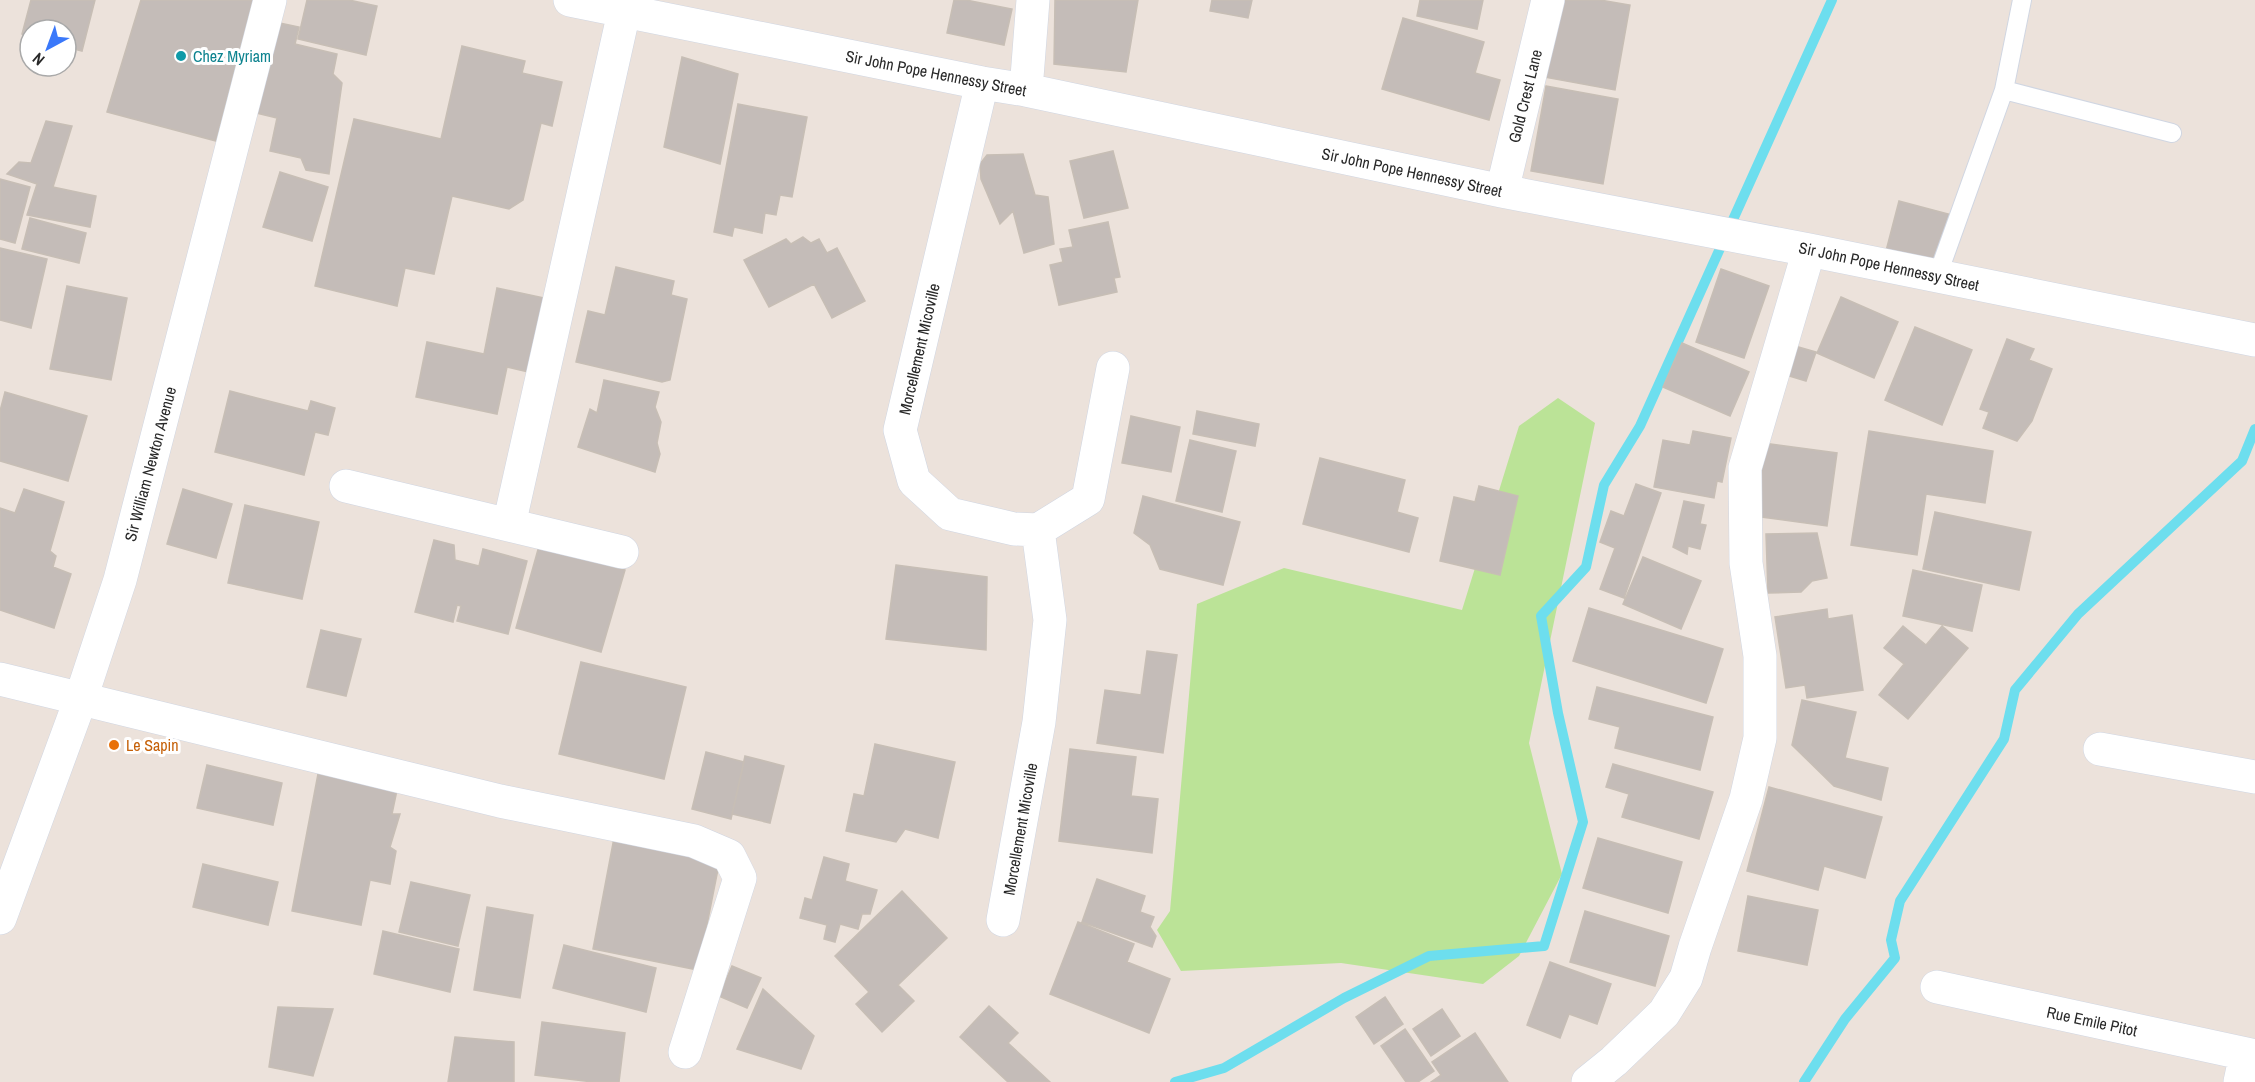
<svg xmlns="http://www.w3.org/2000/svg" width="2255" height="1082" viewBox="0 0 2255 1082" font-family="'Archivo Narrow',sans-serif">
	<rect width="100%" height="100%" fill="#ece2db"/>
	<path fill="#bbe397" d="M1558,398L1595,423L1529,743L1562,874L1519,956L1483,984L1341,963L1181,971L1157,930L1170,911L1197,604L1284,568L1462,610L1519,426Z"/>
	<g fill="none" stroke-linecap="round" stroke-linejoin="round">
		<path stroke="#6ddeee" stroke-width="10" d="M1175,1082L1224,1068L1344,998L1429,956L1544,946L1583,822L1558,713L1541,616L1586,567L1604,485L1640,426L1832,0
			M1804,1082L1845,1019L1895,958L1891,940L1900,901L2004,739L2015,690L2078,614L2242,461L2255,429"/>
	</g>
	<path fill="#c4bcb8" stroke="#c7beb5" stroke-width="1.5" d="M31,0H95L82,51L66,47V30H30V37L22,34Z
		M141,0H253L216,141L107,112Z
		M307,0H349L377,6L366,55L298,39Z
		M954,0H966L1012,9L1004,45L947,33Z
		M1055,0H1138L1126,72L1054,64Z
		M1212,0H1252L1248,18L1210,11Z
		M1420,0H1483L1477,29L1417,16Z
		M1558,0H1600L1630,5L1615,90L1544,77Z
		M1403,18L1484,42L1475,73L1500,80L1489,120L1382,89Z
		M275,22L299,27L295,44L337,54L333,74L342,83L329,174L306,170L301,158L270,151L277,118L256,113Z
		M462,46L525,61L522,73L562,82L552,126L541,123L523,200L509,209L452,196L434,274L405,268L397,306L315,286L354,119L441,139Z
		M682,57L738,74L720,164L664,147Z
		M1546,86L1618,99L1603,184L1531,171Z
		M738,104L807,117L792,197L780,195L776,215L765,213L762,233L734,227L732,236L714,232Z
		M46,121L72,126L53,187L96,196L90,227L27,215L37,184L7,174L19,162L31,163Z
		M1113,151L1128,208L1084,218L1070,161Z
		M1023,154L1035,195L1048,197L1054,244L1024,253L1013,211L1000,224L981,179L980,164L987,155Z
		M280,172L328,187L312,241L263,227Z
		M0,179L30,187L15,243L0,239Z
		M1899,201L1952,215L1940,264L1886,251Z
		M30,218L86,233L79,263L22,249Z
		M1108,222L1120,277L1114,278L1117,292L1059,305L1050,265L1063,262L1060,249L1073,247L1069,230Z
		M803,237L811,243L819,239L827,253L837,248L865,301L832,318L814,284L769,307L744,260L786,239L791,244Z
		M0,248L47,259L31,328L0,320Z
		M616,267L674,281L671,295L687,299L670,380L662,382L576,362L588,311L605,315Z
		M1721,269L1769,286L1744,358L1696,342Z
		M67,286L127,298L111,380L50,369Z
		M497,288L549,299L533,373L507,367L497,414L416,397L427,342L484,354Z
		M1841,297L1898,322L1874,378L1817,353Z
		M1915,327L1972,350L1942,425L1885,400Z
		M2007,339L2034,349L2029,360L2052,369L2032,421L2017,441L1983,428L1989,412L1980,409Z
		M1682,343L1749,372L1730,416L1663,387Z
		M1795,346L1816,352L1806,381L1786,375Z
		M604,380L659,392L655,407L661,422L657,443L660,454L655,472L578,447L590,409L597,413Z
		M230,391L308,411L311,401L335,408L328,435L315,432L304,475L215,452Z
		M5,392L87,416L68,481L0,461V411Z
		M1197,411L1259,424L1255,446L1193,434Z
		M1131,416L1180,427L1171,472L1122,463Z
		M1693,431L1731,438L1722,482L1717,481L1714,498L1654,487L1663,440L1690,445Z
		M1869,431L1993,451L1985,503L1926,494L1917,555L1851,545Z
		M1190,440L1236,451L1222,512L1176,501Z
		M1763,443L1837,453L1827,526L1754,516Z
		M1320,458L1405,480L1397,512L1418,518L1409,552L1303,524Z
		M1636,484L1661,493L1624,598L1600,589L1615,548L1600,542L1611,511L1624,516Z
		M1479,486L1518,496L1500,575L1440,561L1454,497L1475,502Z
		M24,489L64,502L50,551L56,556L53,567L71,574L54,628L0,610V508L15,513Z
		M183,489L232,504L216,558L167,544Z
		M1143,496L1240,522L1223,585L1160,569L1150,545L1134,533Z
		M1684,501L1704,505L1700,524L1706,525L1700,549L1688,546L1687,554L1673,547Z
		M245,505L319,522L302,599L228,583Z
		M1935,512L2031,532L2019,590L1923,569Z
		M1817,533L1827,578L1812,581L1801,592L1768,593L1766,534Z
		M434,540L454,545L455,560L479,566L483,549L527,561L508,634L457,621L461,606L457,605L453,622L415,612Z
		M539,546L625,570L601,652L516,628Z
		M1643,557L1701,581L1681,629L1623,604Z
		M896,565L987,577L986,650L886,639Z
		M1913,570L1982,585L1972,631L1903,616Z
		M1589,608L1723,649L1706,703L1573,661Z
		M1827,609L1828,619L1852,615L1863,690L1807,698L1805,685L1786,688L1775,617Z
		M1903,626L1926,645L1942,626L1968,648L1908,719L1879,695L1904,664L1884,648Z
		M321,630L361,639L346,696L307,687Z
		M1147,651L1177,655L1163,753L1097,743L1105,690L1141,695Z
		M581,662L686,687L664,779L559,754Z
		M1597,687L1713,717L1700,770L1615,748L1620,727L1589,719Z
		M1802,700L1856,712L1845,758L1888,768L1881,800L1834,786L1792,745Z
		M875,744L955,762L938,838L905,829L896,842L846,831L854,794L864,796Z
		M1070,749L1136,757L1131,796L1158,799L1152,853L1059,841Z
		M706,752L744,762L731,819L692,809Z
		M745,756L784,766L770,823L732,814Z
		M1613,764L1713,792L1699,839L1622,817L1629,794L1606,787Z
		M207,765L282,783L273,825L197,808Z
		M318,774L397,790L392,814H400L390,847L396,851L390,884L370,880L361,925L292,911Z
		M1769,787L1882,817L1865,878L1824,866L1818,890L1747,871Z
		M614,838L720,859L698,970L593,949Z
		M1598,838L1682,862L1668,913L1583,888Z
		M824,857L849,864L845,881L877,890L870,914H862L858,929L840,924L835,942L824,939L827,925L800,918L805,898L812,900Z
		M203,864L278,882L268,925L193,907Z
		M1097,879L1145,896L1140,912L1154,917L1150,927L1156,936L1152,947L1082,922Z
		M411,882L470,895L458,946L399,932Z
		M902,891L947,938L898,985L914,1001L882,1032L856,1004L869,992L835,956Z
		M1748,896L1818,910L1807,965L1738,951Z
		M487,907L533,915L520,998L474,990Z
		M1585,911L1669,936L1655,986L1570,962Z
		M1078,922L1134,944L1127,962L1170,979L1149,1033L1050,994Z
		M383,931L459,949L450,992L374,974Z
		M564,945L656,968L646,1012L553,988Z
		M1550,962L1611,984L1597,1024L1569,1014L1560,1038L1527,1025Z
		M732,966L761,978L747,1008L719,996Z
		M763,989L814,1036L801,1069L737,1049Z
		M1385,997L1403,1024L1374,1044L1356,1017Z
		M989,1006L1018,1033L1008,1043L1050,1082H1008L960,1037Z
		M278,1007L333,1009L313,1076L269,1067Z
		M1442,1009L1460,1036L1431,1056L1413,1029Z
		M542,1022L625,1033L619,1082H593L535,1075Z
		M1405,1029L1434,1071L1418,1082H1406L1381,1046Z
		M1475,1033L1508,1082H1431L1441,1075L1432,1062Z
		M455,1037L514,1042V1082H448Z"/>
	<g fill="none" stroke-linecap="round" stroke-linejoin="round">
		<g stroke="#d0d6e2" stroke-width="20">
			<path id="service" d="M2004,90L2172,133
				M1937,277L2004,90L2022,0"/>
		</g>
		<g stroke="#d0d6e2" stroke-width="34">
			<path id="minor" d="M570,0L982,83L1026,90L1502,191L1809,250L2255,340
				M982,83L900,430L914,481L950,514L1014,529L1038,530L1050,620L1039,722L1003,920
				M1026,90L1033,0
				M1502,191L1548,0
				M346,486L622,552
				M509,525L624,12
				M1038,530L1088,499L1113,368
				M0,679L500,801L694,841L729,856L740,878L685,1052
				M2100,749L2255,777
				M1937,987L2255,1056
				M1588,1082L1614,1061L1664,1013L1686,978L1695,947L1746,799L1760,738V656L1746,563L1745,468L1809,250
				M2240,1082L2246,1054"/>
		</g>
		<g stroke="#d0d6e2" stroke-width="34">
			<path id="tertiary" d="M0,918L81,698L120,580L270,0"/>
		</g>
		<use href="#service" stroke="#fff" stroke-width="18"/>
		<use href="#minor" stroke="#fff" stroke-width="33"/>
		<use href="#tertiary" stroke="#fff" stroke-width="33"/>
	</g>
	<circle fill="#0f9aa8" stroke="#fff" stroke-width="2" cx="181" cy="56" r="6"/>
	<circle fill="#e8710a" stroke="#fff" stroke-width="2" cx="114" cy="745" r="6"/>
	<g text-anchor="middle" dominant-baseline="central" stroke-width="6" stroke-linejoin="round" paint-order="stroke">
		<g font-size="16" fill="#0d838f" stroke="#fff" text-anchor="start">
			<text x="193" y="56">Chez Myriam</text>
		</g>
		<g font-size="16" fill="#292929" stroke="#fff">
			<text transform="translate(936 73) rotate(11)">Sir John Pope Hennessy Street</text>
			<text transform="translate(1525 96) rotate(-76)">Gold Crest Lane</text>
			<text transform="translate(1412 172) rotate(12)">Sir John Pope Hennessy Street</text>
			<text transform="translate(1889 266) rotate(12)">Sir John Pope Hennessy Street</text>
			<text transform="translate(919 349) rotate(-77)">Morcellement Micoville</text>
			<text transform="translate(150 464) rotate(-75)">Sir William Newton Avenue</text>
			<text transform="translate(1020 829) rotate(-80)">Morcellement Micoville</text>
			<text transform="translate(2092 1021) rotate(12)">Rue Emile Pitot</text>
		</g>
		<g font-size="16" fill="#c56008" stroke="#fff" text-anchor="start">
			<text x="126" y="745">Le Sapin</text>
		</g>
	</g>
	<g transform="translate(48 48) rotate(221)"><circle r="28" fill="#ffffff" stroke="#a9a9a9" stroke-width="1.5"/>
	<path d="M0-4.5L10 22L0 15L-10 22Z" fill="#3a78fa"/>
	<text y="-9" font-size="16" font-weight="bold" text-anchor="middle" fill="#292929">N</text>
	</g>
</svg>
